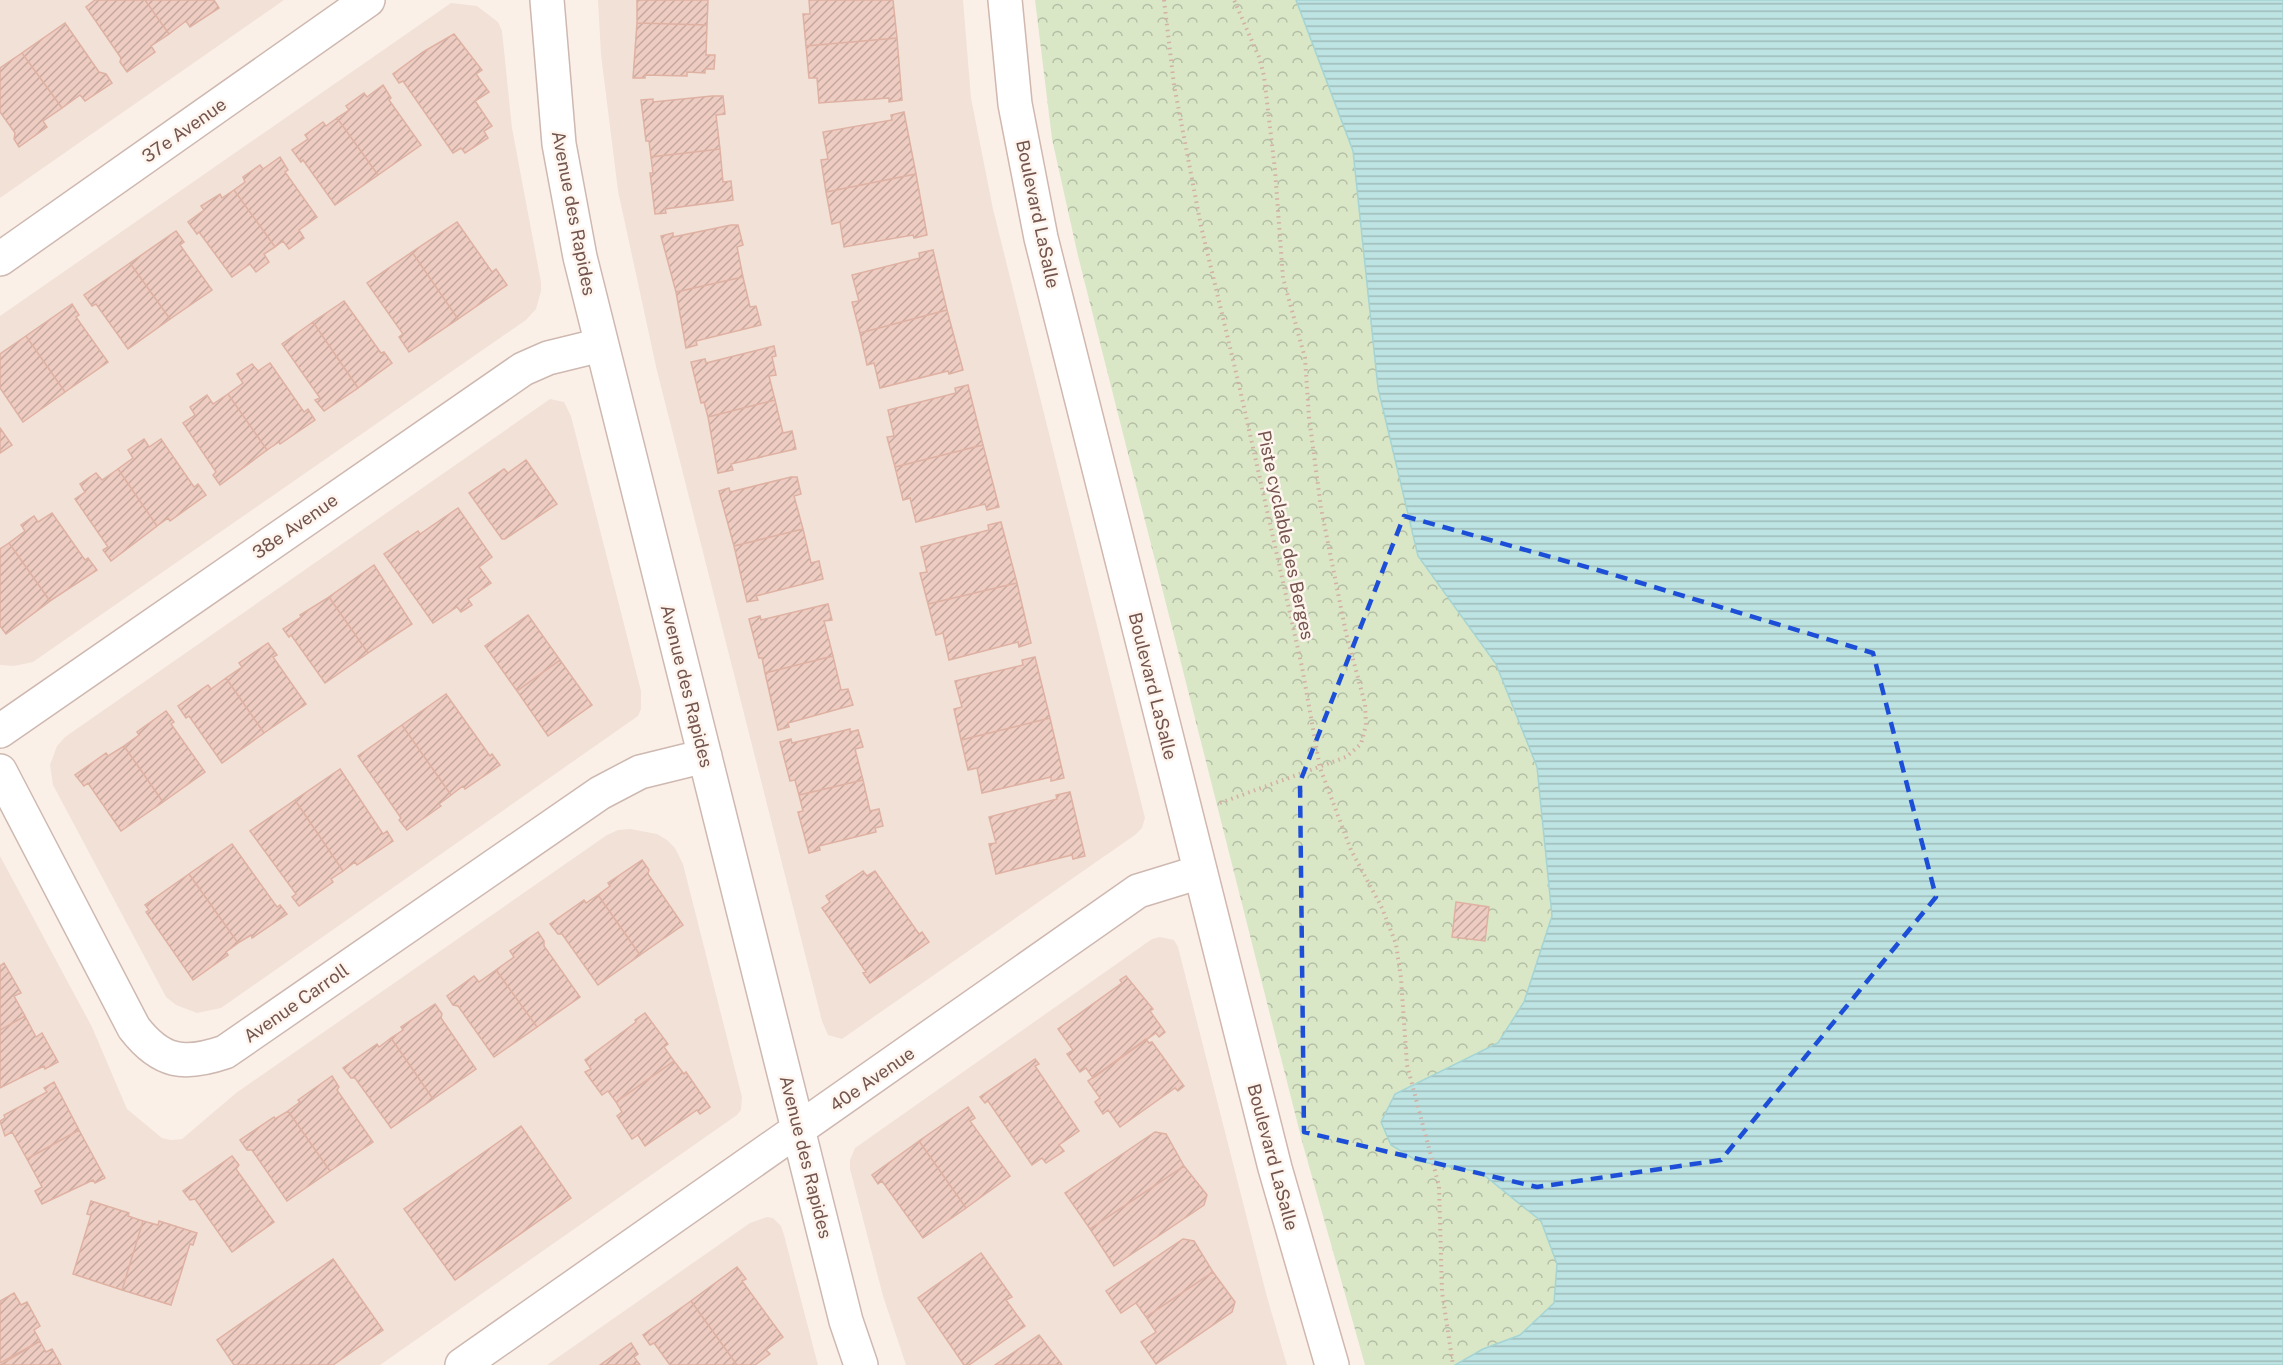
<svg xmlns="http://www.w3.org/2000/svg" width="2283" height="1365" viewBox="0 0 2283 1365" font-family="'Public Sans',sans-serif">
	<defs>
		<pattern id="park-crowns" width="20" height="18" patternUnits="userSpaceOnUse" patternTransform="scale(1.5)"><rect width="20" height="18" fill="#d9e7c7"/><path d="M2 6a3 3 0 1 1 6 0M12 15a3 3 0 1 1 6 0" fill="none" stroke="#b4bea4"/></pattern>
		<pattern id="water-rules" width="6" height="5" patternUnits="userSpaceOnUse" patternTransform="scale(1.5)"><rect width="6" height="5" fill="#bde3e2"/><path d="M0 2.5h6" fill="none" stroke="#9ebbb9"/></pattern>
		<pattern id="building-hatch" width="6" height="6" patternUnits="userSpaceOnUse" patternTransform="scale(1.5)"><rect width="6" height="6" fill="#eeccc1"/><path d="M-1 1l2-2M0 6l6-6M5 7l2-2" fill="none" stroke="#c5a89f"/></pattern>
	</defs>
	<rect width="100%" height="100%" fill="#fbf0e8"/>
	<path fill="#f2e1d7" d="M0,0H284L0,198Z
		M598,0H963L971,98L993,209L1145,818L1142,828L1135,835L842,1039L828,1035L822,1021L657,371L618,191L601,55Z
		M451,3L477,6L498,22L502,31L512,128L541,282V291L536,309L526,320L33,662L14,666L0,665V316Z
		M550,399L564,402L571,416L641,691V709L638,716L221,1008L197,1013L176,1005L166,997L53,785L50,765L57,746L65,737Z
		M630,829L657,834L667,840L675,848L683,864L742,1097L741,1110L737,1115L380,1365H0V856L92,1027L127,1109L162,1138L171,1140L182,1139L236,1093L607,835L618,830Z
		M1160,937L1174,940L1178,947L1267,1297L1287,1365H906L883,1296L850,1169V1160L855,1148L1152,939Z
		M767,1217L773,1218L781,1226L784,1235L818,1365H547L750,1223Z"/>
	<path fill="url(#park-crowns)" d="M1035,0H1296L1353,151L1378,388L1418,556L1496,664L1538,767L1552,916L1524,1002L1498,1043L1395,1094L1417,1161L1480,1172L1541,1221L1557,1264L1554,1303L1520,1335L1483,1349L1455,1365H1365L1303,1145L1078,256L1052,139Z"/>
	<path fill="url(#water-rules)" stroke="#a5d4d4" stroke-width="1.5" d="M1296,0H2283V1365H1455L1483,1349L1520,1335L1554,1303L1557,1264L1541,1221L1480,1172L1417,1161L1391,1145L1381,1122L1395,1094L1498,1043L1524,1002L1552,916L1537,767L1496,664L1418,556L1378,388L1353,151Z"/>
	<path fill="url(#building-hatch)" stroke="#dfb1a3" stroke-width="1.5" d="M95,0H145L169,34L151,46L155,52L127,72L120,62L121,58L86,7Z
		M145,0H214L219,8L190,27L186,21L169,34Z
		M637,0H708L707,25L637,23Z
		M809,0H893L897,38L806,46L803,14H810Z
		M65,23L99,72L106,74L112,83L85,101L80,95L62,108L22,53Z
		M637,23L707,25L706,55H715L714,69H705V73L687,72V76L645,75V78H633Z
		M454,34L482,70L476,74L489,92L475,101L492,126L484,131L488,138L465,153L461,148L453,153L403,81L399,83L393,74L423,52Z
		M897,38L902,100L889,102V98L819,103L817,78H809L806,46Z
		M22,53L62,108L43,121L47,127L19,147L14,139L15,133L0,112V68Z
		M383,85L391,98L389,100L421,145L378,175L337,118L349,110L346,106L364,93L367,97Z
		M712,96H723L725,114L716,115L720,149L651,157L649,141H646L641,100L653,99V102Z
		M904,112L916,174L826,192L821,160L828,159L823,132L892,120L891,115Z
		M337,118L378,175L335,205L303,160L301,162L292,150L308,139L305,135L323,122L326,126Z
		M720,149L723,182L731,181L733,200L665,209L666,213L655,214L650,173H653L651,157Z
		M280,157L288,170L285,172L317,217L299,230L304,238L289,249L283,241L275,247L234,190L245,182L243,177L260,165L263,169Z
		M916,174L927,235L914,238L913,235L844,247L840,222L832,224L826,192Z
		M234,190L275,247L264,254L269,262L256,272L250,264L232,277L199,232L197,234L188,222L204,210L201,206L220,194L222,198Z
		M457,222L492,272L496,269L507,285L458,319L412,252Z
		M731,225H738L743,245L737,247L743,277L676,292L661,236L673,233V237Z
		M176,231L184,242L180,245L212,290L170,319L130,263Z
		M933,250L947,310L860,333L852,302L859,301L852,275L920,258L919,253Z
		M412,252L458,319L409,352L399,337L403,334L367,283Z
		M130,263L170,319L128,349L96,304L92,306L84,295Z
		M743,277L750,307L756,306L761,325L696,341L697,345L686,348L676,292Z
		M344,301L381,353L384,352L392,363L358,388L313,322Z
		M72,304L79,315L76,317L108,362L65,392L26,336Z
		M947,310L963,370L949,374L948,371L880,388L874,363L867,365L860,333Z
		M313,322L358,388L324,411L315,400L320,398L282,344Z
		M26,336L65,392L23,422L0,388V354Z
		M774,346L776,356L772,357L776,375L769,376L775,400L708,417L704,402L701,403L691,362L705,359L706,363Z
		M270,363L304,412L308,409L315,420L280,444L279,442L267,450L228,394L243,383L237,374L252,364L258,371Z
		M968,385L983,445L895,467L887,437L894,436L888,410L956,393L955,388Z
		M228,394L267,450L220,485L213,475L216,472L183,423L195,415L190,407L207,395L213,404Z
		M775,400L783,433L792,431L796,449L731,464L733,470L718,473L708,417Z
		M0,428L12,445L0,453Z
		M144,439L149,447L161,439L194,487L198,484L206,495L170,521L168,518L157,526L118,469L133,458L128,450Z
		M983,445L999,507L987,510L985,504L916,522L910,498L903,500L895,467Z
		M526,460L557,504L505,539H502L469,493L504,469L508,473Z
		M118,469L157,526L111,561L103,550L108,547L75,499L85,492L80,484L96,473L102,480Z
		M791,477H797L801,494L794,496L803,529L734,546L719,491L729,488L730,492Z
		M458,508L492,557L479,567L491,583L468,599L472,605L461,612L457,607L433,623L384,554L418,531L420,534Z
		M52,513L85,560L88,558L97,570L50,601L9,543L25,531L21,525L34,516L38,522Z
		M1001,522L1017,583L928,604L920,573L927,572L921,547L989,530L988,525Z
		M803,529L811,563L819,561L823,579L756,596L758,600L747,602L734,546Z
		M9,543L50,601L6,634L0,626V549Z
		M374,565L412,624L368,653L329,597Z
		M1017,583L1031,643L1019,647L1018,642L949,660L943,633L936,635L928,604Z
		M329,597L368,653L325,683L291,635L289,637L283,629L301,617L300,615Z
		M828,604L832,620L824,621L833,656L765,673L762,658H759L749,619L760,616L761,620Z
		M528,615L560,660L517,691L485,646Z
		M268,643L277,655L273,657L306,704L264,733L226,678L242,667L239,663Z
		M833,656L841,690L848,689L853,705L788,723L789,727L778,730L765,673Z
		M1035,657L1050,718L961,740L954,709L962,707L955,681L1023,665L1022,660Z
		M560,660L592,705L548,736L517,691Z
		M226,678L264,733L222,763L189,716L186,718L178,706L208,685L211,689Z
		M446,694L490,756L492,754L500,765L465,789L463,786L451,795L402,725Z
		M166,711L174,722L171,724L205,772L163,802L124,746L139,735L137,732Z
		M1050,718L1064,778L1051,781V777L982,793L977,768L968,770L961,740Z
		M402,725L451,795L439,804L441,806L407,830L399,820L401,818L358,756Z
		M850,729V732L858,730L863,747L855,749L863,780L799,795L795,780L790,781L780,742L791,739L792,743Z
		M124,746L163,802L121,831L88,783L84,786L75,775L106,753L108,756Z
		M340,769L383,834L387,831L393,841L357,865L355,862L343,871L295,800Z
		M863,780L870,811L879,809L883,826L875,828L876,832L819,846L820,850L809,853L798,812L803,811L799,795Z
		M1070,792L1085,856L1073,859L1072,855L996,874L989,844L996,843L989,817L1057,799L1056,795Z
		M295,800L343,871L331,879L333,882L299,906L292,897L296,894L250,831Z
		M232,844L277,907L280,905L287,914L252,938L251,935L238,943L189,874Z
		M642,860L649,870L648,874L683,925L640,955L598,895L610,886L608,883Z
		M863,871L867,876L875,871L919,934L922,932L929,942L870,983L863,973L866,972L822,908L830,902L826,896Z
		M189,874L238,943L226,952L228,955L193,980L146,912L149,910L145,905Z
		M598,895L640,955L598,985L562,934H558L550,924L584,900L586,903Z
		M1456,902L1489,907L1485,941L1452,937Z
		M538,932L544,941V946L580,997L537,1027L496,970L514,957L510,951Z
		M4,963L21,993L14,996L25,1016L0,1030V966Z
		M496,970L537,1027L494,1057L458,1006L453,1005L447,996L474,976L479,982Z
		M1126,976L1153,1009L1150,1011L1165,1032L1159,1037L1156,1033L1093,1078L1086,1068L1080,1072L1067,1054L1073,1050L1058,1029L1122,983L1120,980Z
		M435,1004L442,1014L441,1018L476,1069L433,1099L391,1038L403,1030L401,1027Z
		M645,1013L668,1044L664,1047L674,1061L616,1102L608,1091L602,1095L585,1072L591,1069L585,1060L636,1022L635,1020Z
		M25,1016L36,1037L42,1033L58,1062L45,1069L44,1066L0,1088V1030Z
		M391,1038L433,1099L391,1128L355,1078H351L343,1068L377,1044L379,1047Z
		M1146,1039L1149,1043L1152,1042L1184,1086L1178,1091L1175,1088L1120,1127L1108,1110L1103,1114L1095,1102L1100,1098L1088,1081Z
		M1035,1059L1039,1064L1035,1066L1079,1131L1059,1145L1064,1151L1046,1163L1042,1158L1032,1165L988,1101L985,1103L980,1097Z
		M674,1061L684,1074L686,1072L710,1107L700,1114L697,1110L645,1146L638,1135L632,1139L617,1116L622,1112L616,1102Z
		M332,1076L339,1087L337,1090L373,1142L330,1171L288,1111L300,1102L298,1100Z
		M54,1082L79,1130L27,1159L12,1132L5,1136L0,1121L5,1118L4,1115L47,1092L44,1088Z
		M968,1107L975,1118L970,1121L1010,1176L966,1208L919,1141Z
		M288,1111L330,1171L287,1201L252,1150H247L240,1140L274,1117L275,1119Z
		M521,1126L571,1198L455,1280L404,1209Z
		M79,1130L105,1178L95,1183L93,1180L42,1204L35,1191L42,1187L27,1159Z
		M1155,1132L1166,1134L1184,1166L1090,1229L1065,1193Z
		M919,1141L966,1208L923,1238L882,1181L878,1184L872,1175Z
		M232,1156L239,1165L236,1169L274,1222L232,1252L195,1199L190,1200L183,1191Z
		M1184,1166L1207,1195L1204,1205L1114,1266L1090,1229Z
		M91,1201L129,1213L128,1216L143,1221L122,1290L73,1274L91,1215L87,1214Z
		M143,1221L158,1225L159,1221L197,1233L193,1245L190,1244L171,1305L122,1290Z
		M1183,1239L1194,1241L1213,1272L1146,1317L1136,1303L1121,1313L1106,1291Z
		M981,1253L1012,1297L1006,1300L1025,1326L969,1365H964L918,1298Z
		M333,1259L383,1330L333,1365H234L217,1340Z
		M737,1267L746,1279L742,1281L783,1337L766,1350L770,1354L755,1365H737L691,1301Z
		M1213,1272L1235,1302L1232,1312L1156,1364L1141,1342L1156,1332L1146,1317Z
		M14,1293L21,1305L27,1302L40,1326L34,1330L40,1341L0,1363V1301Z
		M691,1301L737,1365H670L654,1343L650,1345L643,1335Z
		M1039,1335L1062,1365H995Z
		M40,1341L46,1352L52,1349L61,1365H0Z
		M631,1343L638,1354L634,1357L640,1365H600Z"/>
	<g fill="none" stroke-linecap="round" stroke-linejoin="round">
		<g stroke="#ceb9b1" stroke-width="36">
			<path id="minor" d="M547,0L559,144L580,257L846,1321L861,1365
				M0,259L368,0
				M0,731L523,369L548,358L601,345
				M0,771L134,1028C161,1063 184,1066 225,1052L600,793L640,772L705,756
				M462,1365L1138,891L1200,872"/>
		</g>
		<g stroke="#d0b8af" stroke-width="36">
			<path id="secondary" d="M1005,0L1015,104L1041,238L1275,1168L1332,1365"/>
		</g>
		<path stroke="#d3afa4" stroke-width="4" stroke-dasharray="1.5 4.5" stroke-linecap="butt" d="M1164,0L1174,85L1201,226L1239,385L1302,667L1320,768L1351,850L1382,908L1396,944L1401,978L1407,1065L1439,1186L1442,1292L1453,1365
			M1220,803L1346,757L1361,744L1366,725L1365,704L1346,633L1321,508L1309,417L1305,358L1283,278L1275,170L1264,76L1259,57L1234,0"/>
		<use href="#minor" stroke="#fff" stroke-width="33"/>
		<use href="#secondary" stroke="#fff" stroke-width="33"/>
	</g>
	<path fill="none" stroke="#1d4ed8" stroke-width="4.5" stroke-dasharray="12 8" stroke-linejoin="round" d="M1404,516L1601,571L1873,653L1936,897L1721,1160L1537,1187L1304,1132L1300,782Z"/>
	<g text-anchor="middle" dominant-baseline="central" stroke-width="5" stroke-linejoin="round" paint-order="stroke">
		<g font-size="18" fill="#73554e" stroke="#fef5ee">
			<text transform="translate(184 130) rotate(-35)">37e Avenue</text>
			<text transform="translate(574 213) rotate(79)">Avenue des Rapides</text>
			<text transform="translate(1038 214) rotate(78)">Boulevard LaSalle</text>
			<text transform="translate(295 526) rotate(-35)">38e Avenue</text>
			<text transform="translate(1286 535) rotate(78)">Piste cyclable des Berges</text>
			<text transform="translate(687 686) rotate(76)">Avenue des Rapides</text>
			<text transform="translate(1153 686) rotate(76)">Boulevard LaSalle</text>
			<text transform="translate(296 1003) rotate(-35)">Avenue Carroll</text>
			<text transform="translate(872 1079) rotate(-35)">40e Avenue</text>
			<text transform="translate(806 1157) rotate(76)">Avenue des Rapides</text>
			<text transform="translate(1273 1157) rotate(75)">Boulevard LaSalle</text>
		</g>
	</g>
</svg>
